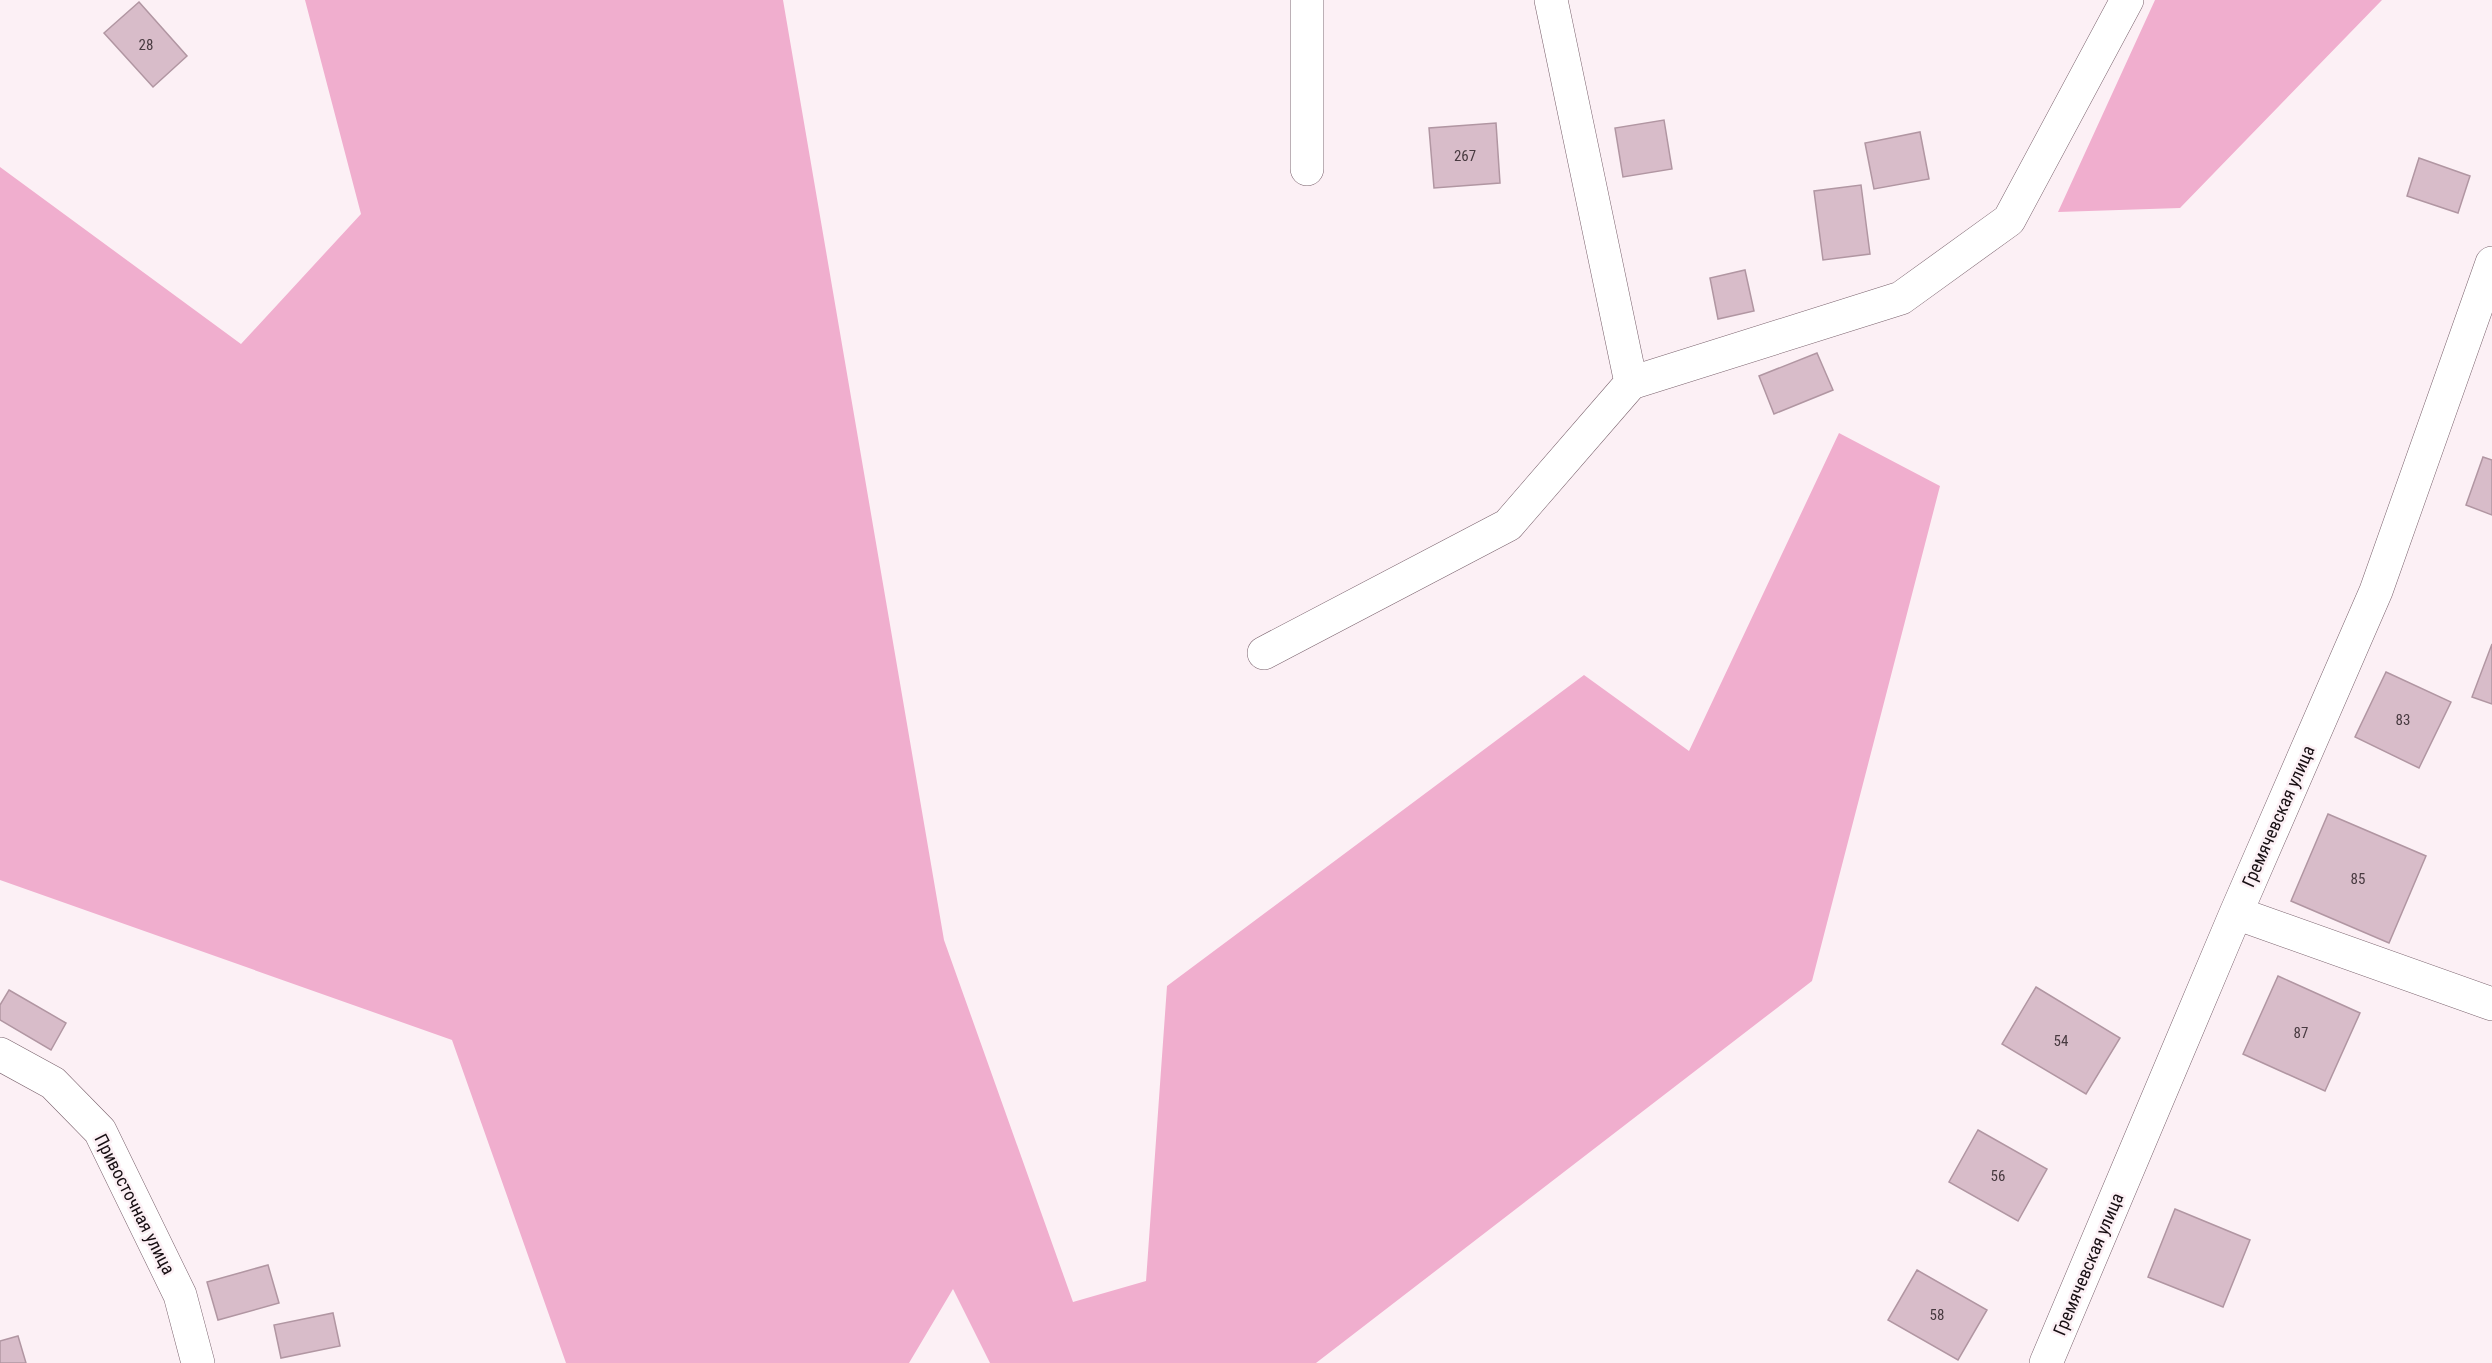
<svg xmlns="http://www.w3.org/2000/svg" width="2492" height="1363" viewBox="0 0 2492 1363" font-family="'Roboto Condensed',sans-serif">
	<rect width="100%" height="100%" fill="#fcf0f5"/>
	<path fill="#f0aece" d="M305,0H783L944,940L1073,1302L1146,1281L1167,986L1584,675L1689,751L1839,433L1940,486L1812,981L1316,1363H990L953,1289L909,1363H566L452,1040L0,880V167L241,344L361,214Z
		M2155,0H2382L2180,208L2058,212Z"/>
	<path fill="#d8bcc9" stroke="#b196a2" stroke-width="1.5" d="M139,2L187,56L153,87L104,33Z
		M1664,120L1672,169L1623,177L1615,128Z
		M1496,123L1500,183L1434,188L1429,128Z
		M1920,132L1929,179L1874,189L1865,143Z
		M2419,158L2470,176L2458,213L2407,196Z
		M1861,185L1870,254L1823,260L1814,191Z
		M1745,270L1754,311L1718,319L1710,278Z
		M1817,353L1833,390L1774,414L1759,376Z
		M2483,457L2492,460V515L2466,505Z
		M2492,644V704L2472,697Z
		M2386,672L2451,702L2419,768L2355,737Z
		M2328,814L2426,856L2389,943L2291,901Z
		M2278,976L2360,1013L2325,1091L2243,1054Z
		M2036,987L2120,1038L2086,1094L2002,1044Z
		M9,990L66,1023L51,1050L0,1020V1005Z
		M1978,1130L2047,1169L2018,1221L1949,1182Z
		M2175,1209L2250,1240L2223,1307L2148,1277Z
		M268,1265L279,1303L218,1320L207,1282Z
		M1917,1270L1987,1310L1958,1360L1888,1320Z
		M333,1313L340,1346L281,1358L274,1325Z
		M18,1336L26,1363H0V1341Z"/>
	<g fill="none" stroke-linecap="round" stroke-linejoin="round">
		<g stroke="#79616c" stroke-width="34">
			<path id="minor" d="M1307,0V169
				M1551,0L1631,383
				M1264,653L1508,525L1631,383L1901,298L2009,220L2127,0
				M2236,913L2492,1004
				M0,1054L53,1083L100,1131L180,1295L198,1363
				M2046,1363L2236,913L2376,591L2492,263"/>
		</g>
		<use href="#minor" stroke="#fff" stroke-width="33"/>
	</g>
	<g text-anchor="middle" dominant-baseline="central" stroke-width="5" stroke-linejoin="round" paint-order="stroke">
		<g font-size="15" fill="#483a40">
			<text x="146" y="45">28</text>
			<text x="1465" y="156">267</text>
			<text x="2403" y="720">83</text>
			<text x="2358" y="879">85</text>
			<text x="2301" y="1033">87</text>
			<text x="2061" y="1041">54</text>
			<text x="1998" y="1176">56</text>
			<text x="1937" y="1315">58</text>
		</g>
		<g font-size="18" fill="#180f13" stroke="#fcf0f5">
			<text transform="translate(2278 816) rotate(-66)">Гремячевская улица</text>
			<text transform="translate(135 1204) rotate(63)">Привосточная улица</text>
			<text transform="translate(2088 1264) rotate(-67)">Гремячевская улица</text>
		</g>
	</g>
</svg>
